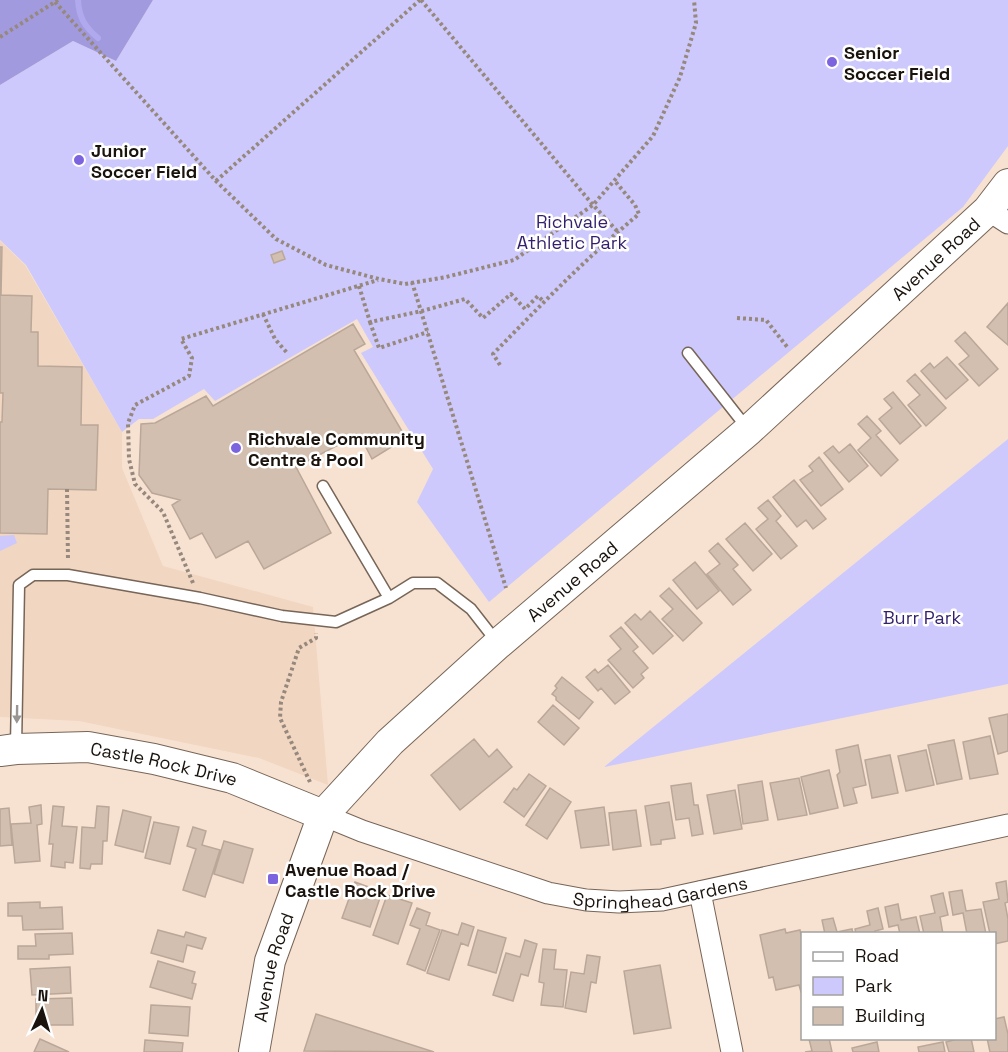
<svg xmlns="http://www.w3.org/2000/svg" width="1008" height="1052" viewBox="0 0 1008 1052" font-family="'Space Grotesk',sans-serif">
	<rect width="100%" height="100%" fill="#f7e2d2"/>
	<path fill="#f1d6c1" d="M0,241L25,265L122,432V468L163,566L313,607L328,785L259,758L79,721L0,717Z"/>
	<path fill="#cdc9fc" d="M153,0H1008V146L963,207L489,602L417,502L433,469L361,353L373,347L357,319L215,401L204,389L153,419H139L122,432L26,265L0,240V85L73,41L116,61Z
		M1008,439V684L604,767Z
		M14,535L17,543L0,551V536Z"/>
	<path fill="#a29ade" d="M0,0H153L116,61L73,41L0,85Z"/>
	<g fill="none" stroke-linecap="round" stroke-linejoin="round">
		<path stroke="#b0a9ee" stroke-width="6" d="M78,0C79,18 85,27 98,38"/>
	</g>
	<path fill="#d3bfb0" stroke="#bba798" stroke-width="1.5" d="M0,247H2L1,295L32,296L31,332H38V366L82,367L81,425H98L96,490L48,489L47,534L0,533V422H2L3,393H0Z
		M282,251L285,259L274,263L271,255Z
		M1008,303V345L987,327Z
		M353,324L365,344L354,350L406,438L372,459L359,434L296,467L331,533L264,569L248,541L216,558L202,533L190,539L172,505L180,500L152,493L139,475L141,424L155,423L206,396L213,406Z
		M965,332L998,369L979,386L959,364L969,356L955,341Z
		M947,357L968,380L946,399L921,371L930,363L934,368Z
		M915,374L946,408L926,426L908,405L920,395L907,381Z
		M893,392L921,426L900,444L879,419L892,408L884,399Z
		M867,416L881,431L876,435L898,460L881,476L858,450L871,438L858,424Z
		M850,444L868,466L849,482L824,453L833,446L839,453Z
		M819,457L843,489L821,506L800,480L813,471L809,466Z
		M794,480L826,519L813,529L806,520L797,527L773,497Z
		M768,500L781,516L776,521L797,546L781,559L756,529L768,519L758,508Z
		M745,523L772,554L753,571L726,539Z
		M718,543L738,565L733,569L751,590L733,605L707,574L720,564L709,551Z
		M695,562L719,591L697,609L673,580Z
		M669,588L702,623L683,641L662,619L673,609L660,596Z
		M650,611L673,636L653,654L625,623L635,614L641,620Z
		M621,627L638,647L633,651L648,668L641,674L644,678L633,688L608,660L621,649L610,636Z
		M608,665L630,692L615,704L601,688L598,691L586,677L595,669L598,673Z
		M562,677L593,702L579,719L556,700V697L552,694L557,688L555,686Z
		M553,705L579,728L564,745L538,722Z
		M1008,714V751L998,754L989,718Z
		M990,736L998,774L970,779L963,742Z
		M474,739L489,757L497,749L512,767L460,810L431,775Z
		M954,740L962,779L937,784L928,745Z
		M858,745L866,785L853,788L857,803L844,806L837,775L840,772L836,750Z
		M926,750L934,785L906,791L898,756Z
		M890,755L898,793L872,798L865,760Z
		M829,770L838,808L810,814L801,777Z
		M529,774L546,786L524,817L504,802L514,788L517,790Z
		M799,778L807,815L778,820L770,783Z
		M762,781L768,820L743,824L738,785Z
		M691,783L694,805H698L703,834L692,836L689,818L676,820L671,786Z
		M550,788L571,802L547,839L526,825Z
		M735,790L742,829L714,834L707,795Z
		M669,802L675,838L661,840V844L651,845L645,806Z
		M41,805L42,824L37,825L40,861L15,863L11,824L31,823L29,807Z
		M53,806L64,807L62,826L77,827L73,863L65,862V868L51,866L53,844H49Z
		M97,806L109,807L107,841H103L102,864H91L90,869L80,868L82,827L95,828Z
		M604,807L609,845L581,848L575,811Z
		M9,808L12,845L0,846V809Z
		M123,810L151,817L143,852L115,845Z
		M636,810L641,846L613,850L609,813Z
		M154,822L179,827L170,864L145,858Z
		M193,827L206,831L202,845L220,850L205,897L183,890L196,849L187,846Z
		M224,841L253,849L243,883L214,874Z
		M1006,881L1008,902L1005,903L1008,919V941L994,944V934H990L983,902L999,899L996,883Z
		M355,882L382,892L370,927L342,918Z
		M962,890L966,911L981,909L986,934H967L963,913L953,915L949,892Z
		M943,893L948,915L940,917L943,934H924L920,916L935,913L931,896Z
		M387,895L412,903L398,944L373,935Z
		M40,902V908L62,907L63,929L23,930L22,916H8V903Z
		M898,904L901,920L916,917L920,934H900L898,925L889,927L885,907Z
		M417,908L430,913L426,925L440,930L425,971L407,964L420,929L410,925Z
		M878,908L883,929L875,931L876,934H856L855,929L870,925L867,911Z
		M833,918L837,932L852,929L853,934H825L822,920Z
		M462,923L474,927L468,946L461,943L449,980L427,973L442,930L458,935Z
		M785,929L786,933L800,930L802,939V992H801L799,985L776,990L773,977L769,978L760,935Z
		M158,930L184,937L186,932L206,938L202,949L187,945L183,962L151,953Z
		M478,930L506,938L496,973L468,965Z
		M72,933L73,954L49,955V959H18V946H36L35,934Z
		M525,940L537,944L528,976L521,974L513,1001L493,995L506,953L520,957Z
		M543,949L556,950L554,969L567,970L563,1007L541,1005L544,983L539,982Z
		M587,955L600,957L596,983L591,982L586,1012L565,1008L571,972L584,974Z
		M158,961L195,972L192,983L196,984L192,999L150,987Z
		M660,965L671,1028L634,1034L624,971Z
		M70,967L71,993L32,995L30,969Z
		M72,998L73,1025H36V999Z
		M151,1005L190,1007L188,1036L149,1033Z
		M316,1014L434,1052L304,1051Z
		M1004,1017L1008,1034V1052H990L987,1038H994V1019Z
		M829,1038L832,1052H805L812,1051L809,1039Z
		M961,1038H971L974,1052H949L946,1042Z
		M40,1039L69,1052H34Z
		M145,1040L183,1043L182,1052H144Z
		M877,1042L879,1052H853L852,1048Z
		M943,1042L945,1052H919L918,1047Z"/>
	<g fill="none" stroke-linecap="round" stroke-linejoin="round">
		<g stroke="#776557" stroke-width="13">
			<path id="lane" d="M688,353L747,428
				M323,486L389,598
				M16,746L19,585L33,575H68L200,598L282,616L336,622L389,598L413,583H437L471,609L496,641"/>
		</g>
		<g stroke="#776557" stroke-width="23">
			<g id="street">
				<path d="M988,210L1008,223"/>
				<path id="s1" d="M323,815L362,831L548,893L586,900L619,902L662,900L1008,825"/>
				<path d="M700,892L732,1052"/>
			</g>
		</g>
		<g stroke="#776557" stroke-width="32">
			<g id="secondary">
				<path id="s2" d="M0,751L16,749L88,747L154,759L232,778L323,815"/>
				<path id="s3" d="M254,1052L270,961L323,815L390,742L498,644L749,430L988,210L1008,184"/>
			</g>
		</g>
		<path stroke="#96887c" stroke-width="4" stroke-dasharray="3 3" stroke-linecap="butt" d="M421,0L593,205L618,232
			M55,2L216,181L276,239L326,265L379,279L405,284L446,277L514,260L593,205L653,136L680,77L696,23L694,0
			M0,37L58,0
			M216,181L420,0
			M412,282L506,588
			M359,286L370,322L422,311L465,299L483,318L511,294L525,309L538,296L544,302
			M263,314L275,339L288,354
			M737,318L766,320L788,348
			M370,322L379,348L428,332
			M500,365L493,354C540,306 587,257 639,214L635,205L614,180
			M67,489L68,560
			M193,583L163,512L135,484L129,459L128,423L135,405L189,376L192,358L181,339L378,280
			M310,782L280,718L281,702L299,648L316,638V633"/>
		<use href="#lane" stroke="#fff" stroke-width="10"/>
		<use href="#street" stroke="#fff" stroke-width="21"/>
		<use href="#secondary" stroke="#fff" stroke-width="30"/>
	</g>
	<defs><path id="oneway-solid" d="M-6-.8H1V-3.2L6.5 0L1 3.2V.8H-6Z" transform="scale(1.5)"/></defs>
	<use fill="#989592" href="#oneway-solid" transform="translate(17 714) rotate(91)"/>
	<g fill="#7c64df" stroke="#fff" stroke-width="2">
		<circle cx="832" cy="62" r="6"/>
		<circle cx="79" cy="160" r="6"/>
		<circle cx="236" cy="448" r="6"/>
		<rect x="267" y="873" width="12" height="12" rx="3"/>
	</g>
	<g text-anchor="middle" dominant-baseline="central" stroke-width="5" stroke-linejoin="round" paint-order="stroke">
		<g font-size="18" font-weight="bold" fill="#1a130d" stroke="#fff" text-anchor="start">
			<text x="844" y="52">Senior<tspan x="844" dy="21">Soccer Field</tspan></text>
			<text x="91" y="150">Junior<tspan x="91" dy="21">Soccer Field</tspan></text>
			<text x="248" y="438">Richvale Community<tspan x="248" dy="21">Centre &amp; Pool</tspan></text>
			<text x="285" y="869">Avenue Road /<tspan x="285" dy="21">Castle Rock Drive</tspan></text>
		</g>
		<g font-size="18" fill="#331f6d" stroke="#fff">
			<text x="572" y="221">Richvale<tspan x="572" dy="21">Athletic Park</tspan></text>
			<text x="922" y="617">Burr Park</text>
		</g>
		<g font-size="18" fill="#1a130d" stroke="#fff">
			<text stroke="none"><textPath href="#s3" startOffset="1076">Avenue Road</textPath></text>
			<text stroke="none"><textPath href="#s3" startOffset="590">Avenue Road</textPath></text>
			<text stroke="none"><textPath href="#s2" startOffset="166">Castle Rock Drive</textPath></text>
			<text stroke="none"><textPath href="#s1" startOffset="352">Springhead Gardens</textPath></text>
			<text stroke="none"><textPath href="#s3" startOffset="87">Avenue Road</textPath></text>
		</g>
	</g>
	<rect x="801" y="932" width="195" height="108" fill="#ffffff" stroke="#a3a19e" stroke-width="1.5"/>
	<rect x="813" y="952" width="30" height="9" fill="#ffffff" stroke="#a3a19e" stroke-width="1.5"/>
	<text x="855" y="962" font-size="18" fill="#1a130d">Road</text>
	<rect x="813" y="977" width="30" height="18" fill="#cdc9fc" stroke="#a3a19e" stroke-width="1.5"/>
	<text x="855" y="992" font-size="18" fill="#1a130d">Park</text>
	<rect x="813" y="1007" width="30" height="18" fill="#d3bfb0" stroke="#a3a19e" stroke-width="1.5"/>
	<text x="855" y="1022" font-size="18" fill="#1a130d">Building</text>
	<g transform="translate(42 1010) rotate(4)" stroke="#ffffff" stroke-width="4.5" paint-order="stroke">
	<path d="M0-4.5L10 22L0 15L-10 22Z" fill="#1a130d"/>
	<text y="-9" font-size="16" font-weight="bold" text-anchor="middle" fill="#1a130d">N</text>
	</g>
</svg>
